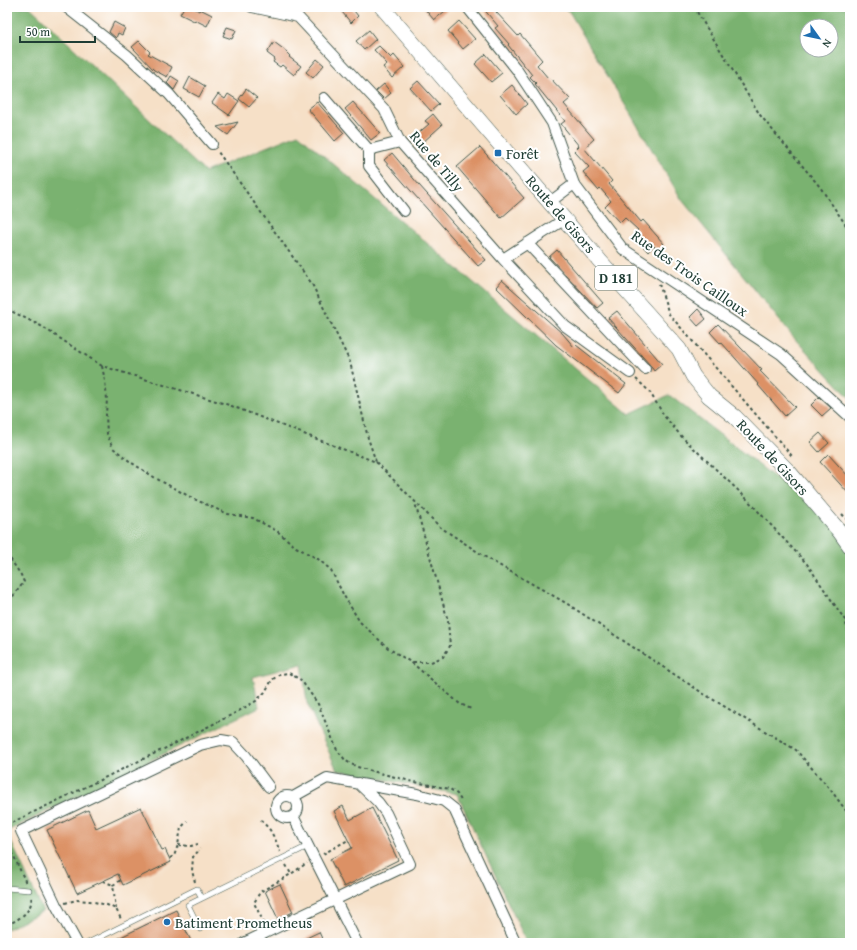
<svg xmlns="http://www.w3.org/2000/svg" width="857" height="950" viewBox="0 0 857 950" font-family="'Gentium Book Plus',serif">
	<rect width="100%" height="100%" fill="#fff"/>
	<filter id="ink" filterUnits="userSpaceOnUse"><feTurbulence type="fractalNoise" baseFrequency=".025" numOctaves="2"/><feDisplacementMap in="SourceGraphic" scale="8" xChannelSelector="R" yChannelSelector="G"/><feConvolveMatrix kernelMatrix="1 2 1 2 8 2 1 2 1" color-interpolation-filters="sRGB"/></filter>
	<filter id="wash" filterUnits="userSpaceOnUse"><feTurbulence type="fractalNoise" baseFrequency=".012" numOctaves="4" result="noise"/><feDisplacementMap in="SourceGraphic" scale="16" xChannelSelector="R" yChannelSelector="G"/><feGaussianBlur stdDeviation="0.9" result="paint"/><feColorMatrix in="noise" values="0 0 0 0 0 0 0 0 0 0 0 0 0 0 0 0 0 1.4 0 .05"/><feComposite in="paint" operator="in"/></filter>
	<g filter="url(#wash)">
		<rect width="100%" height="100%" fill="#f6e0c7"/>
		<path fill="#7ab26f" stroke="#4c7852" fill-rule="evenodd" d="M10,7H30L205,172L298,134L629,414L669,395L850,536V943H527L457,794L337,770L307,703L302,664L253,677L259,707L7,831V11Z
			M564,7H850V398L793,337L682,200L570,13ZM807,26H831V50H807Z
			M7,833L43,911L7,929Z"/>
		<g id="blocks">
			<path fill="#dc9165" d="M184,7H192L199,11L200,9L212,15L207,26L195,20L194,21L180,14Z
				M338,7H351L358,16L351,23Z
				M423,7H450L434,20Z
				M482,7H501L496,12L518,36L520,34L542,60L537,65L548,78L549,77L570,99L564,104L594,139L584,148L612,181L609,184L641,222L643,220L664,244L658,250L654,246L648,252L633,235L638,230L625,218L620,223L605,207L611,201L600,188L598,190L583,172L589,167L574,151L579,146L561,124L565,121L535,84L536,83L530,77L532,75L508,45L509,44L495,28L498,26Z
				M459,21L475,39L463,49L448,31Z
				M114,22L125,28L122,35L118,33L116,38L109,32Z
				M227,27L236,30L232,39L223,36Z
				M369,30L376,39L364,50L356,41Z
				M139,41L150,52L148,54L172,67L167,77L154,70L132,47Z
				M274,42L286,51V52L290,56L289,57L301,66L294,75L282,65L280,67L273,62L275,59L267,53Z
				M379,46L391,58L394,55L404,67L392,78L383,67L387,64L374,50Z
				M486,54L502,73L491,82L475,64Z
				M317,59L324,65L313,78L306,72Z
				M171,76L179,81L174,90L167,83Z
				M190,77L205,86L199,97L184,89Z
				M418,81L439,104L431,111L410,88Z
				M384,84L391,93L384,99L376,91Z
				M512,85L527,104L516,114L500,95Z
				M246,89L257,98L249,107L239,99Z
				M218,94L225,99L228,94L239,101L229,115L212,103Z
				M317,102L344,133L335,141L308,109Z
				M353,102L380,133L371,140L345,109Z
				M433,114L442,125L422,143L415,136L429,124L425,121Z
				M238,122L228,135L217,127Z
				M480,147L524,198L501,218L457,167Z
				M392,153L419,185L486,260L478,266L411,191L384,160Z
				M557,250L603,303L597,308L549,257Z
				M502,280L563,334L574,347L576,345L626,384L619,393L556,345L496,287Z
				M698,309L706,319L698,326L690,317Z
				M617,311L662,364L654,371L650,365L608,318Z
				M718,324L762,370L760,371L795,407L785,416L758,385H759L721,342L720,343L710,332Z
				M819,397L831,408L822,416L811,405Z
				M820,433L829,443L819,452L810,442Z
				M828,454L850,478V495L820,462Z
				M343,806L350,820L372,808L398,860L344,887L330,859L352,848L334,811Z
				M141,807L162,850L165,849L171,862L123,885L118,874L77,893L47,830L88,810L96,828Z
				M280,884L293,912L278,919L265,891Z
				M176,910L192,943H109L129,933Z
				M319,932L324,943H296Z"/>
		</g>
	</g>
	<g filter="url(#ink)">
		<use href="#blocks" fill-opacity="0" stroke="#3f554a" stroke-width="1"/>
		<g fill="none" stroke-linecap="round" stroke-linejoin="round">
			<g stroke="#3f554a" stroke-width="6">
				<path id="service" d="M7,888L29,890
					M200,929L188,905L308,846
					M88,943L197,889L202,898"/>
			</g>
			<g stroke="#3f554a" stroke-width="12">
				<path id="minor" d="M66,7L127,55L169,94L212,144
					M252,7L298,17
					M293,7L298,17L384,109L400,142L503,259L565,326L630,373
					M467,7L517,70L552,123L574,184L623,249L635,257L781,354L850,417
					M324,98L369,150
					M400,142L369,150V166L404,211
					M550,202L574,184
					M527,243L645,369
					M503,259L565,219
					M276 807a11 11 0 1 1 22 0a11 11 0 1 1-22 0Z
					M293,797L327,778L417,794L444,801L454,809L516,943
					M293,816L357,943
					M77,943L56,905L21,831L200,745L221,740L233,742L246,756L269,787
					M244,943L410,864L386,813L378,802L358,783"/>
			</g>
			<g stroke="#3f554a" stroke-width="16">
				<path id="primary" d="M382,7L600,261L679,349L693,376L709,396L735,417L789,472L840,532L850,546"/>
			</g>
			<path stroke="#3f554a" stroke-width="2" stroke-dasharray="3 3" stroke-linecap="butt" d="M694,7L760,115L820,187L850,231
				M659,284L669,314L792,456
				M7,309L41,326L102,366L229,405L376,462L368,438L350,362L312,284L218,152
				M102,366L105,381L107,399L106,414L107,434L113,448L132,463L157,479L194,499L228,514L253,518L277,531L296,547L318,559L331,570L344,596L360,622L388,648L412,663L460,704L465,706L473,710
				M636,379L649,391L665,417L682,437L744,496L807,564L845,620L850,638
				M376,462L440,527L490,560L566,603L704,694L796,750L830,789L850,816
				M842,514L850,523
				M7,554L21,575L24,582L7,604
				M413,662H431L443,657L450,646L448,621L415,503
				M261,820L270,830L276,841L280,852
				M7,825L170,746L237,712L256,701L265,692L272,680L280,674L289,673L301,680L318,704L337,750L346,761L357,767L410,781L450,789L457,794L462,802
				M7,841L26,883
				M178,845L191,846L198,844
				M323,854L348,840
				M170,858L174,856L178,845L181,828L187,821
				M286,865L291,874
				M103,881L113,885
				M195,882L192,871L193,857L200,849
				M65,903L77,900L90,901L107,905L116,909L121,919
				M116,909L113,885L121,880
				M264,923L254,903L260,892L291,874L307,863
				M7,925C18,920 34,911 31,896"/>
			<use href="#service" stroke="#fff" stroke-width="5"/>
			<use href="#minor" stroke="#fff" stroke-width="10"/>
			<use href="#primary" stroke="#fff" stroke-width="15"/>
		</g>
	</g>
	<g fill="#1f6fb2" stroke="#fff" stroke-width="1.5">
		<rect x="494" y="149" width="8" height="8" rx="2"/>
		<circle cx="167" cy="922" r="4"/>
	</g>
	<g text-anchor="middle" dominant-baseline="central" stroke-width="4" stroke-linejoin="round" paint-order="stroke">
		<rect fill="#fff" stroke="#627771" stroke-width="1" x="595" y="266" width="42" height="24" rx="3"/>
		<g font-size="14" font-weight="bold" fill="#1f3d34">
			<text x="616" y="278">D 181</text>
		</g>
		<g font-size="15" fill="#1f3d34" stroke="#fff" text-anchor="start">
			<text x="506" y="153">Forêt</text>
			<text x="175" y="922">Batiment Prometheus</text>
		</g>
		<g font-size="15" fill="#1f3d34" stroke="#fff">
			<text transform="translate(437 161) rotate(50)">Rue de Tilly</text>
			<text transform="translate(561 214) rotate(49)">Route de Gisors</text>
			<text transform="translate(690 273) rotate(35)">Rue des Trois Cailloux</text>
			<text transform="translate(773 457) rotate(47)">Route de Gisors</text>
		</g>
	</g>
	<rect width="857" height="950" fill="none" stroke="#fff" stroke-width="24"/>
	<g transform="translate(819 38) rotate(123)"><circle r="19" fill="#ffffff" stroke="#a5b1ae"/>
	<path d="M0-3L7 15L0 10L-7 15Z" fill="#1f6fb2"/>
	<text y="-6" font-size="11" font-weight="bold" text-anchor="middle" fill="#1f3d34">N</text>
	</g>
	<path d="M20 36v6h75v-6" fill="none" stroke="#1f3d34" stroke-width="2"/>
	<text x="26" y="36" font-size="12" fill="#1f3d34" stroke="#ffffff" stroke-width="3" paint-order="stroke">50 m</text>
</svg>
